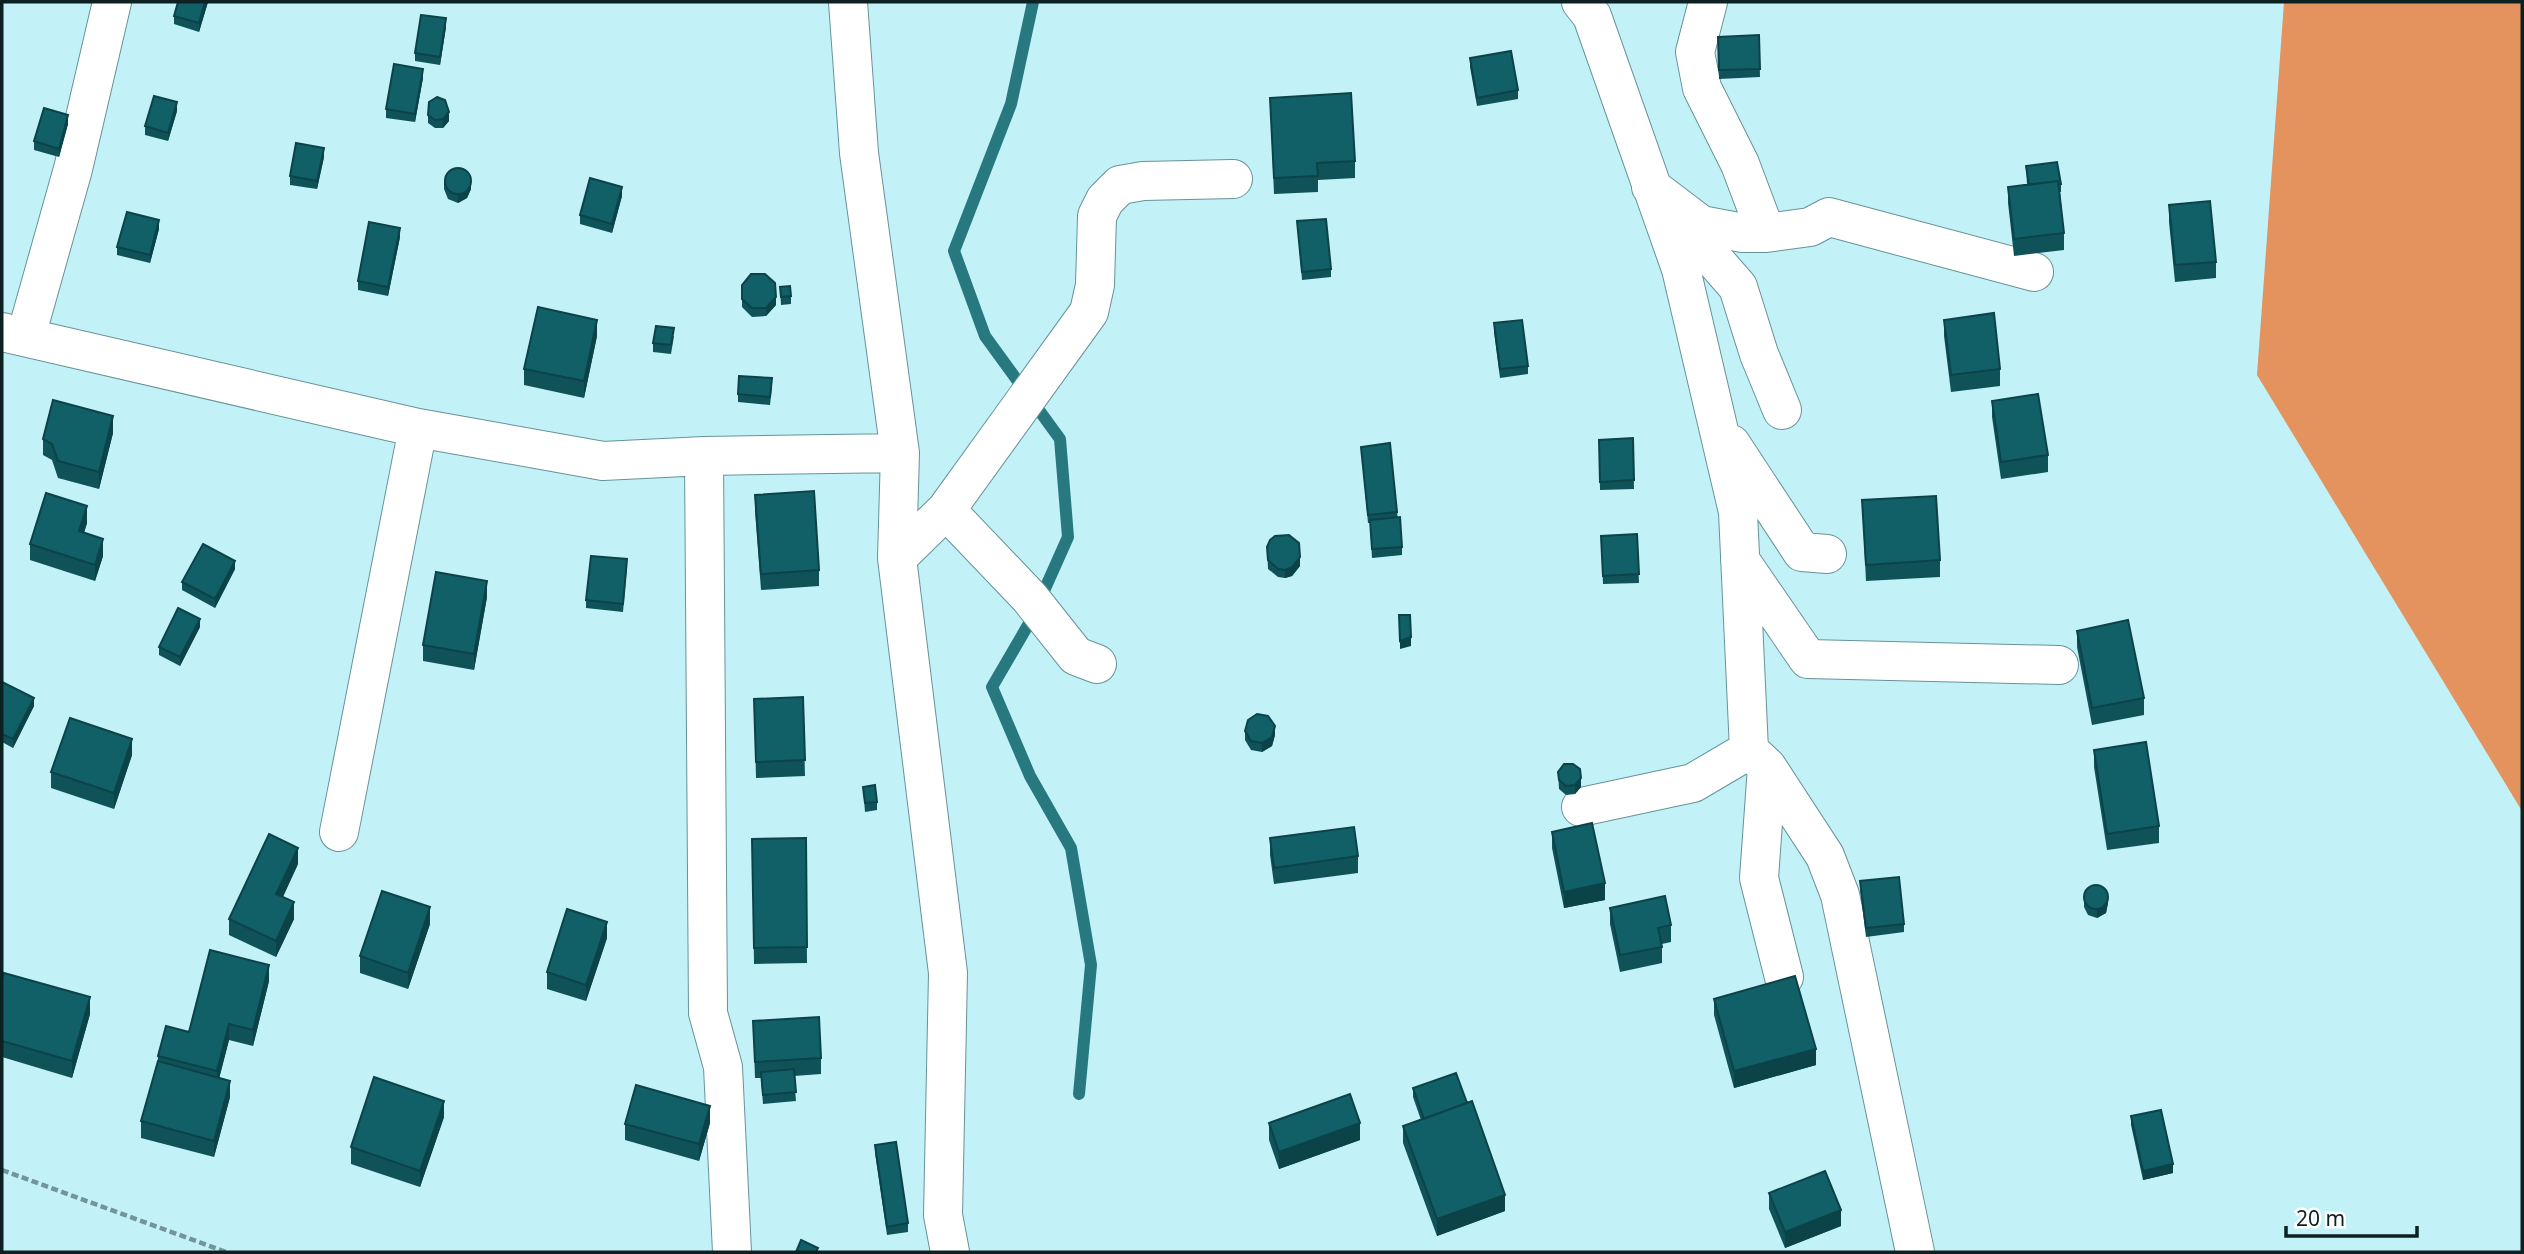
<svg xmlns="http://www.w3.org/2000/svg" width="2524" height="1254" viewBox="0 0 2524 1254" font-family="'Noto Sans',sans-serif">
	<rect width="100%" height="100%" fill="#c2f2f8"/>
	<path fill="#e4935f" d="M2284,2H2522V811L2257,375Z"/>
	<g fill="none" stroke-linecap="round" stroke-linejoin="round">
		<path stroke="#287880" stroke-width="12" d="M1033,2L1011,104L954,251L985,336L1060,439L1068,537L1031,620L992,687L1030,776L1071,848L1091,965L1079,1094"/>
		<g stroke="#669398" stroke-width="40">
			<path id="minor" d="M848,2L859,153L900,453L897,558L948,973L943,1215L950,1252
				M1581,2L1592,16L1681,269L1738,512L1749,750L1767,767L1759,878L1784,977
				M1708,2L1695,52L1702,88L1740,164L1766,233
				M1651,187L1701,225L1743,233H1766L1810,227L1829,217L2034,272
				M1675,215L1738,287L1759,354L1782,410
				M2,332L418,428L603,461L704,456L900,453
				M26,336L73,169L112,2
				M1731,444L1802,552L1827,554
				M704,456L708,1013L723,1067L732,1252
				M946,510L1030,598L1076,656L1097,664
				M897,558L946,510L1089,312L1095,285L1097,216L1105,200L1120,185L1143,181L1233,179
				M1740,560L1808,659L2059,665
				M1767,767L1825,856L1840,895L1915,1252
				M1581,807L1693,783L1749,750
				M339,832L418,428"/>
		</g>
		<path stroke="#719599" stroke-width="4.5" stroke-dasharray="7 3.5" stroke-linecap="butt" d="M2,1170L226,1252"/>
		<use href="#minor" stroke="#fff" stroke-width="38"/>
	</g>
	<path fill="#0f5359" d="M208,2L199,32L174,24V16Z
		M446,27L440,65L415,61V53Z
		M1759,35L1760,77L1719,79L1718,37Z
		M1470,58L1518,90V99L1477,106L1470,67Z
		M423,78L415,122L386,118V109Z
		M1270,98L1355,161V178L1318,180V192L1274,194Z
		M177,111L168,141L145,135V126Z
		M428,115L449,121L443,128H435L428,123Z
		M68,124L59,157L34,150V141Z
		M324,157L317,189L290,185V176Z
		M2026,166L2061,184V192H2060L2064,233V250L2014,256L2008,203V187L2027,185Z
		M444,181L471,189L467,198L458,203L448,199L444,189Z
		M622,196L612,233L580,224V215Z
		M2169,205L2216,262V278L2175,282L2169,222Z
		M1297,221L1331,269V277L1302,280Z
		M159,229L150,263L117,255V247Z
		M400,237L388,296L358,290V281Z
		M742,285L776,305L766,316L752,317L742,307Z
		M780,287L791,296V304L781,305Z
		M1944,320L2000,369V386L1951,392L1944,336Z
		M1494,323L1528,366V374L1500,378L1494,332Z
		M597,336L584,398L524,385V369Z
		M674,336L671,354L653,352V343Z
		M772,387L770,405L738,402V394Z
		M1992,401L2048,455V472L2001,479L1992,417Z
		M113,433L99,489L58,478L52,460L43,455V439Z
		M1633,438L1634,489L1600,490L1599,440Z
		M1361,447L1397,512L1402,547V555L1372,558L1370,523H1368Z
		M755,495L819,570V586L761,590L755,511Z
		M1862,500L1940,560V577L1866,581Z
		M87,523L84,533L103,556L95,581L30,560V544Z
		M1637,534L1639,583L1603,584L1601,536Z
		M1267,547L1300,566L1292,576L1285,578L1278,577L1268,569Z
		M627,567L623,612L586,608V600Z
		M235,569L215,608L182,590V582Z
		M487,597L474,670L423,661V645Z
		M200,627L180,666L159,655V647Z
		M2077,631L2144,698V715L2092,725L2077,647Z
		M2,682L34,706L13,748L2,742Z
		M803,697L805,776L756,778L754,699Z
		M1245,731L1275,735L1272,746L1262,752L1251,750L1245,740Z
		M2094,750L2159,826V843L2107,850L2094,767Z
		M132,755L114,809L51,788V772Z
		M1558,772L1581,787L1575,794L1566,795L1559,789Z
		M863,787L877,802V810L865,812Z
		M1552,832L1605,900L1564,908L1552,848Z
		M806,838L807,963L754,964L752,839Z
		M1270,838L1358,856V873L1274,884L1270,855Z
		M298,864L283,897L294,919L276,957L229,935V919Z
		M1860,881L1904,924V932L1866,937L1860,889Z
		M2084,898L2108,903L2106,913L2097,918L2088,915L2084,907Z
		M1610,908L1671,925V942L1662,944V963L1620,972L1610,924Z
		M430,924L408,989L360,973V956Z
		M607,938L586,1001L547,989V972Z
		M2,979L90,1014L72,1078L2,1057Z
		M269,981L253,1046L229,1040L219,1078L230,1097L214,1157L141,1138V1121L158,1061V1056L189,1032Z
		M1714,999L1816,1065L1734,1088L1714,1015Z
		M753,1021L821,1058V1074L794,1076L796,1101L763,1104L761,1078H755Z
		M1413,1088L1505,1211L1437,1236L1403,1143V1126L1421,1120L1413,1097Z
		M2131,1116L2173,1173L2143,1180L2131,1125Z
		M444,1117L420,1187L351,1164V1147Z
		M710,1123L699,1161L625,1140V1124Z
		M1269,1123L1360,1140L1279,1169L1269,1140Z
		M875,1145L908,1223V1232L887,1235L875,1153Z
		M1769,1193L1841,1226L1785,1248L1769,1209Z"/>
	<path fill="#0c4349" d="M205,2H208L199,32V23Z
		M446,18V27L440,65V57Z
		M423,69V78L415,122V114Z
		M177,102V111L168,141V133Z
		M449,112V121L443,128V119Z
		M68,115V124L59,157V149Z
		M324,148V157L317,189V181Z
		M471,180V189L467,198L458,203V194Z
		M622,187V196L612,233V224Z
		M159,220V229L150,263V255Z
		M400,228V237L388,296V287Z
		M776,297V305L766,316V308Z
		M597,320V336L584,398V381Z
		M113,416V433L99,489V472Z
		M87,506V523L79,548V531Z
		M103,539V556L95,581V565Z
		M1300,557V566L1292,576L1285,578V570Z
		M235,561V569L215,608V599Z
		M487,581V597L474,670V654Z
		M200,619V627L180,666V657Z
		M1411,637V646L1400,649V641Z
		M34,698V706L13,748V739Z
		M1275,726V735L1272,746L1262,752V743Z
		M132,739V755L114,809V793Z
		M1581,778V787L1575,794V785Z
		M298,848V864L276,911V894Z
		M1605,883V900L1564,908V892Z
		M2108,895V903L2106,913L2097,918V909Z
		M294,902V919L276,957V941Z
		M430,907V924L408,989V973Z
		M607,922V938L586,1001V985Z
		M269,965V981L253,1046V1030Z
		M90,997V1014L72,1078V1061Z
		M229,1024V1040L217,1087V1071Z
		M1816,1049V1065L1734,1088V1071Z
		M230,1081V1097L214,1157V1141Z
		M444,1101V1117L420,1187V1171Z
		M710,1106V1123L699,1161V1144Z
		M1360,1123V1140L1279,1169V1152Z
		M2173,1164V1173L2143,1180V1171Z
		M1505,1195V1211L1437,1236V1219Z
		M1841,1210V1226L1785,1248V1232Z"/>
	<path fill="#116068" stroke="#0c4349" stroke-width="2" d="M178,2H205L199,23L174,16Z
		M421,15L446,18L440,57L415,53Z
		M1759,35L1760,69L1719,70L1718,37Z
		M1511,51L1518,90L1477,98L1470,58Z
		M394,64L423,69L415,114L386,109Z
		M1351,93L1355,161L1317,163L1318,176L1274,178L1270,98Z
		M154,96L177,102L168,133L145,126Z
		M437,97L445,100L449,112L443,119L435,120L428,115L429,102Z
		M44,108L68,115L59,149L34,141Z
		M296,143L324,148L317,181L290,176Z
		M2057,162L2061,184H2059L2058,181L2029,185L2026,166Z
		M445 181a13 13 0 1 1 26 0a13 13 0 1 1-26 0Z
		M590,178L622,187L612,224L580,215Z
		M2058,181L2064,233L2014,239L2008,187Z
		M2210,201L2216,262L2175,265L2169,205Z
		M127,212L159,220L150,255L117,247Z
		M1326,219L1331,269L1302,272L1297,221Z
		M369,222L400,228L388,287L358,281Z
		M751,274H765L775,283L776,297L766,308H752L742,299V285Z
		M790,286L791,296L781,297L780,287Z
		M538,307L597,320L584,381L524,369Z
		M1994,313L2000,369L1951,375L1944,320Z
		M1522,320L1528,366L1500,369L1494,323Z
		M656,326L674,328L671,345L653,343Z
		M739,376L772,378L770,397L738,394Z
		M2038,394L2048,455L2001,462L1992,401Z
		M53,400L113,416L99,472L58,461L52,444L43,439Z
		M1633,438L1634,480L1600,482L1599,440Z
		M1390,443L1397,512L1368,515L1361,447Z
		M814,491L819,570L761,574L755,495Z
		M46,493L87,506L79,531L103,539L95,565L30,544Z
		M1936,496L1940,560L1866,565L1862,500Z
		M1400,517L1402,547L1372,549L1370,520Z
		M1637,534L1639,574L1603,576L1601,536Z
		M1289,535L1299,543L1300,557L1292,567L1285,570L1278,569L1268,560L1267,547L1270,540L1275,536Z
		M203,544L235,561L215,599L182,582Z
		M591,556L627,559L623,604L586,600Z
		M436,572L487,581L474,654L423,645Z
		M178,608L200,619L180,657L159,647Z
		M1399,615H1410L1411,637L1400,641Z
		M2128,620L2144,698L2092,708L2077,631Z
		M2,682L34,698L13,739L2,734Z
		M803,697L805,760L756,762L754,699Z
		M1257,714L1268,716L1275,726L1272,737L1262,743L1251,741L1245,731L1248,720Z
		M70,718L132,739L114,793L51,772Z
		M2146,742L2159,826L2107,834L2094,750Z
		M1564,764H1573L1580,769L1581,778L1575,785L1566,786L1559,780L1558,772Z
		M875,785L877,802L865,803L863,787Z
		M1592,823L1605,883L1564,892L1552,832Z
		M1354,827L1358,856L1274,868L1270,838Z
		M269,834L298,848L276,894L294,902L276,941L229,919Z
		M806,838L807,947L754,948L752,839Z
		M1899,877L1904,924L1866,928L1860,881Z
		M2084 897a12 12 0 1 1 24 0a12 12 0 1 1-24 0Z
		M382,891L430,907L408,973L360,956Z
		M1665,896L1671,925L1658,928L1662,947L1620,955L1610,908Z
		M567,909L607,922L586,985L547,972Z
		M210,950L269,965L253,1030L229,1024L217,1071L158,1056L166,1026L189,1032Z
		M4,973L90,997L72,1061L2,1041V979Z
		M1795,976L1816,1049L1734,1071L1714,999Z
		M819,1017L821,1058L755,1062L753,1021Z
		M158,1061L230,1081L214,1141L141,1121Z
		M794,1069L796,1092L763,1095L761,1072Z
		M1456,1073L1467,1103L1424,1119L1413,1088Z
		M374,1077L444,1101L420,1171L351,1147Z
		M636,1085L710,1106L699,1144L625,1124Z
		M1350,1094L1360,1123L1279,1152L1269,1123Z
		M1472,1101L1505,1195L1437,1219L1403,1126Z
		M2161,1110L2173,1164L2143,1171L2131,1116Z
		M896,1142L908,1223L887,1227L875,1145Z
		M1825,1171L1841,1210L1785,1232L1769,1193Z
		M801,1240L818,1248L816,1252H796Z"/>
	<rect width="2524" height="1254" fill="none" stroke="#0d2022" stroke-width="7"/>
	<path d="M2286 1226v10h131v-10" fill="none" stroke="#0d2022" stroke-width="3.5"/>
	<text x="2296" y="1226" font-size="21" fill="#0d2022" stroke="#ffffff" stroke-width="5" paint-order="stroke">20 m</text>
</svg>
